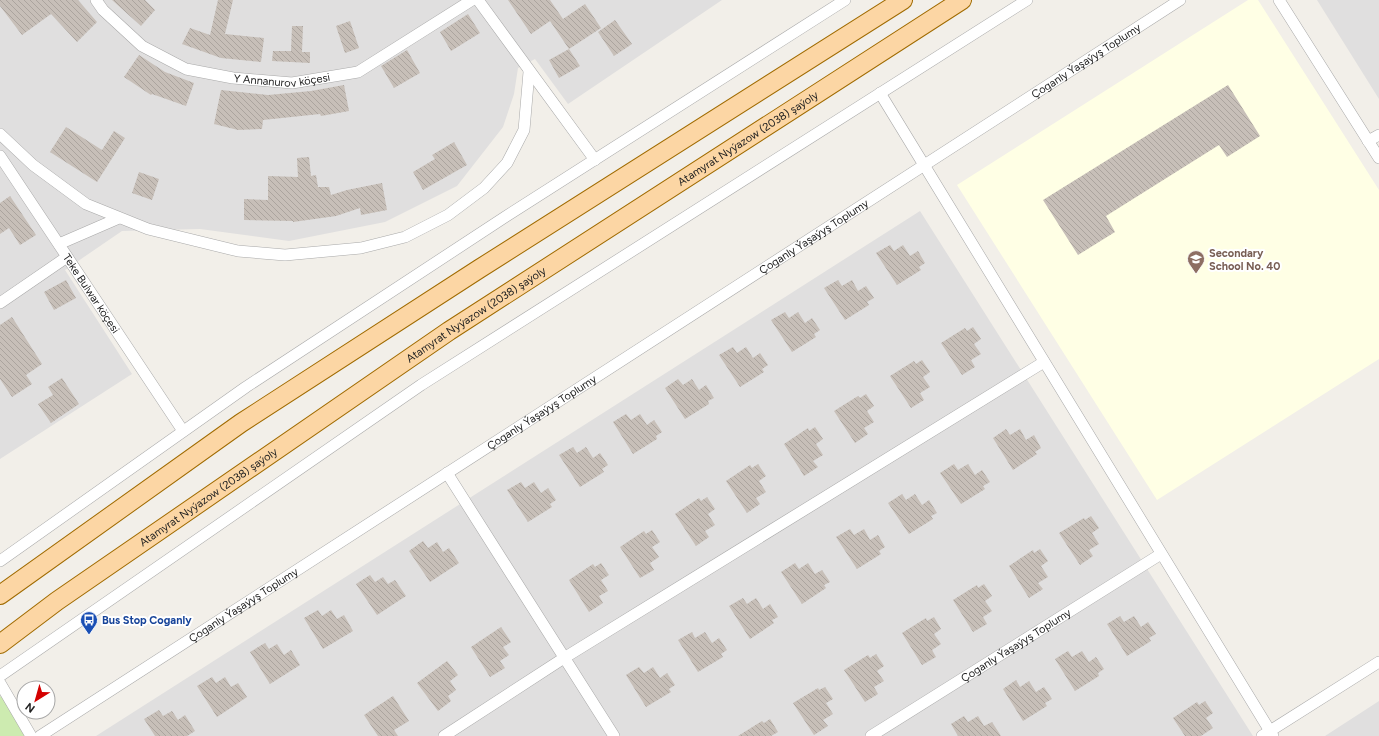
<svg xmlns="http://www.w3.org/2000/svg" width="1379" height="736" viewBox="0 0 1379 736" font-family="Figtree,sans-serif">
	<defs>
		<pattern id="building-back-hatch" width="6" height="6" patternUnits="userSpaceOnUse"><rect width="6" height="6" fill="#c7bfb8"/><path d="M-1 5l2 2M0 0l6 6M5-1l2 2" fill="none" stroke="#aba49e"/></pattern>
	</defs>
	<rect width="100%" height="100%" fill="#f2efe9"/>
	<path fill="#e0dfdf" d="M0,0H722L568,104L535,59L518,68L514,94L503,127L457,186L385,222L289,241L200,229L122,231L65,270L132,374L0,459Z
		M1317,0H1379V99Z
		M920,211L1253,736H96Z
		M1379,701V736H1325Z"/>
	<path fill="#ffffe5" d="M1248,0H1258L1379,190V359L1157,500L957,185Z"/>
	<path fill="#cdebb0" d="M0,696L5,700L28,736H0Z"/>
	<path fill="url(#building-back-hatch)" d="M0,0H78L97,22L77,42L51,14L22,35L0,6Z
		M112,0H145L155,10L141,26Z
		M218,0H233L225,34L264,38L261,62L221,58L182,44L190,28L210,35Z
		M508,0H550L563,19L585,4L601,28L569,49L550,21L531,34Z
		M468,14L480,33L451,51L440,32Z
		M615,20L632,44L614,56L598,32Z
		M350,21L359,48L345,53L336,26Z
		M292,26H303L302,52H310V63L272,61L273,51H291Z
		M569,49L580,66L559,78L549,60Z
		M407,50L420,73L394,88L381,66Z
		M139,55L165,72L194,83L186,106L152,94L151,95L124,77Z
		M344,85L349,111L321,116L320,114L263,120L262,129L238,130L214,124L221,90L268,95L311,91Z
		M1228,85L1260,136L1227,157L1219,145L1106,216L1115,232L1078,255L1043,200Z
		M66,127L102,150L114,131L125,138L97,182L50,152Z
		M454,142L467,165L423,190L413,172L435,159L432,155Z
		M309,157L311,176L316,175L318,187H329L331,195L347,190L382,183L387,210L361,215L360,208L336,216L293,222V221L244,220V199L268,200V176L298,177L297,158Z
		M139,172L159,179L152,200L132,193Z
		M10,196L36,235L20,245L9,228L0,234V203Z
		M890,245L894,251L903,245L910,256L918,251L925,263L919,267L921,270L897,285L876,253Z
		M66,280L76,298L54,310L44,292Z
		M838,280L842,286L852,280L858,291L866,286L874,298L867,302L869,305L845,320L824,288Z
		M785,312L789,318L798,312L805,323L812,318L820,330L814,334L816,337L792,352L771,320Z
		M12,317L42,364L26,375L32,384L12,397L0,379V325Z
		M973,327L981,339L974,344L981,354L971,360L975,367L962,375L941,343L965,328L967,331Z
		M733,347L737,353L746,347L753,358L760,353L768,365L762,369L764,372L740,387L719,355Z
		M922,360L930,372L923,377L930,387L920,393L924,400L911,408L890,376L914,361L916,364Z
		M62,378L79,404L51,423L38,404L53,395L48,387Z
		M678,379L683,385L692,379L699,390L706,385L714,398L708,401L709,404L685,419L665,388Z
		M866,394L874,406L867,411L874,422L864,428L868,434L855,443L834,411L858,396L860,398Z
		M626,414L631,420L640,414L647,425L654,420L662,432L656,436L657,439L633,454L613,422Z
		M815,427L823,439L816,444L823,455L813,461L818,467L804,476L784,444L808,428L809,431Z
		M1006,429L1010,435L1020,429L1026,440L1034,435L1041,448L1035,452L1037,454L1013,470L993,438Z
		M573,447L577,453L586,447L593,458L600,453L608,465L602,469L604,472L580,487L559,455Z
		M758,464L766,476L759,481L766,492L756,498L760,504L747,513L726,481L750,465L752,468Z
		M954,464L958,470L968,464L975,475L982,470L990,482L983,486L985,489L961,504L940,473Z
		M521,482L525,488L534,482L541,493L548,488L556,500L550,504L552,507L528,522L507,490Z
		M902,494L906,500L915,494L922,505L929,500L937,513L931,516L933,519L909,534L888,503Z
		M707,497L715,509L708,514L715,525L705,531L709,537L696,546L675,514L699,498L701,501Z
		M1091,516L1099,528L1092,533L1099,544L1089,550L1093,556L1080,565L1059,533L1084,518L1085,520Z
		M850,529L854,535L864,529L870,540L878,535L885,547L879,551L881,554L857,569L836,537Z
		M652,530L660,542L652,547L659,557L650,563L654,570L640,578L620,547L644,531L646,534Z
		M423,541L428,548L437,542L443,552L449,548L459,563L430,582L409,551Z
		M1040,549L1048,561L1041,566L1048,577L1038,583L1043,589L1029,598L1009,566L1033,550L1034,553Z
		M601,563L609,575L601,580L608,591L599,596L603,603L589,612L569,580L593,564L595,567Z
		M795,563L799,569L808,563L815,574L822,570L830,582L824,585L826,588L802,604L781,572Z
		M370,575L375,582L383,577L388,584L395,580L406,596L377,615L356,584Z
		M984,584L992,596L985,601L992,611L983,617L987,624L973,632L953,600L977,585L978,588Z
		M743,598L747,604L756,598L763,609L770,604L778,617L772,620L774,623L750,639L729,606Z
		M318,610L322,616L331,610L337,619L344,615L353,631L323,649L304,618Z
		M1120,616L1124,622L1134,616L1141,627L1148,622L1156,634L1149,638L1151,641L1127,656L1107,624Z
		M934,617L941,629L934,634L941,644L932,650L936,657L922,665L902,633L926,618L927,621Z
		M501,627L511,642L503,647L509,655L500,661L505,668L490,677L471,647Z
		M692,632L695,638L705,632L712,643L719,638L727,650L721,654L723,657L698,672L678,640Z
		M265,643L269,649L277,644L284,655L291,650L300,665L270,684L250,652Z
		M1068,651L1072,657L1082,651L1089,662L1096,657L1104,669L1098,673L1099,676L1075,691L1055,659Z
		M876,654L884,666L877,671L884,681L874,687L878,694L865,702L844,670L868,655L870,658Z
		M447,661L458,675L450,681L456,690L448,696L451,701L438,711L417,683Z
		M639,667L644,673L653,667L660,678L667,673L675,685L669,689L671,692L646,707L626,675Z
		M212,677L216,683L225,677L231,687L238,683L247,697L217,717L197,686Z
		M1016,680L1020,687L1029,681L1036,692L1044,687L1052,699L1045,703L1047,706L1023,721L1003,689Z
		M825,687L833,699L826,703L833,714L823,720L828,726L814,735L793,703L818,688L819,690Z
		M393,696L409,721L394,730L398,736H378L364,715Z
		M1205,701L1213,713L1206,718L1213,728L1201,736H1185L1173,718L1197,702L1199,705Z
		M159,710L163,716L172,711L178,720L185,715L195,731L187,736H155L144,719Z
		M964,716L968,722L978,716L984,726L992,722L1001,736H958L951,724Z
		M770,719L778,732L771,736H738L762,721L764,723Z"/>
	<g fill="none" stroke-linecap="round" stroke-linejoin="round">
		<g stroke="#a9a9a9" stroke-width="12">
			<g id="minor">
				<path id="s1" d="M96,0L103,10L142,46L186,69L233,78L292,83L358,72L472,0"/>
				<path d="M478,0L595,160"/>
				<path d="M1279,0L1379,158"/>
				<path d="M880,93L1273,736"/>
				<path d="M0,134L33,165L86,204L148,229L238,251L285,255L361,248L405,237L448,215L484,188L507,163L524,130L529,72"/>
				<path d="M1368,141L1379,135"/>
				<path id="s2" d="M0,156L183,431"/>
				<path d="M59,244L119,218"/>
				<path d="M0,303L67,257"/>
				<path d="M447,473L614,736"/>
				<path d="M0,561L246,387L505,217L845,0"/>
				<path d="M0,676L421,385L1027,0"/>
				<path d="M0,683L31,736"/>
				<path id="s3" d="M40,736L1180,0"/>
				<path d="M444,736L564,658L1044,362"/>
				<path id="s4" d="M871,736L1161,554"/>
				<path d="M1262,736L1379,662"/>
			</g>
		</g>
		<g stroke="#a06b00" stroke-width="20">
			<g id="primary">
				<path d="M0,595L241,423L479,269L903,0"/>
				<path id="s5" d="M0,644L57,601L449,331L962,0"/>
			</g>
		</g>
		<use href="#minor" stroke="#fff" stroke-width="11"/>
		<use href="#primary" stroke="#fcd6a4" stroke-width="18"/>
	</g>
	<defs>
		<g id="school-pin" transform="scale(0.9)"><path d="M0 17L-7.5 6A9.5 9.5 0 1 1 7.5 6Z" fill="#8d6e63" stroke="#fff"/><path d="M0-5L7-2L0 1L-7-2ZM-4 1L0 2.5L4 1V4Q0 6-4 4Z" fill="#fff"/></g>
		<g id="bus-pin" transform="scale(0.9)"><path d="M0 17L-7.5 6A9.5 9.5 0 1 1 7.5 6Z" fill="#1a4fb4" stroke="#fff"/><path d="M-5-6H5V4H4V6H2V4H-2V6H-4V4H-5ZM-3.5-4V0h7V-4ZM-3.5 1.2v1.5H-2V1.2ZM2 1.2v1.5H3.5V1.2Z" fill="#fff"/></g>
	</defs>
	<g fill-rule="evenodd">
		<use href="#school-pin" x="1196" y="259"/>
		<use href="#bus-pin" x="89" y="620"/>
	</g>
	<g text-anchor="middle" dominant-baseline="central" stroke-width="4" stroke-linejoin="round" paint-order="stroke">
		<g font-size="11" fill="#222" stroke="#fff">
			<text stroke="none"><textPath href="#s3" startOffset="1245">Çoganly Ýaşaýyş Toplumy</textPath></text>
			<text stroke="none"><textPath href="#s1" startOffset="212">Y Annanurov köçesi</textPath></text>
			<text stroke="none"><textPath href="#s5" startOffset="903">Atamyrat Nyýazow (2038) şaýoly</textPath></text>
			<text stroke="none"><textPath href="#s3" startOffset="921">Çoganly Ýaşaýyş Toplumy</textPath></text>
			<text stroke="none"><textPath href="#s2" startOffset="165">Teke Bulwar köçesi</textPath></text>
			<text stroke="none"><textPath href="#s5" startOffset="579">Atamyrat Nyýazow (2038) şaýoly</textPath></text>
			<text stroke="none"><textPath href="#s3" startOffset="597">Çoganly Ýaşaýyş Toplumy</textPath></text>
			<text stroke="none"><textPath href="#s5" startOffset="255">Atamyrat Nyýazow (2038) şaýoly</textPath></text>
			<text stroke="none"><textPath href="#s3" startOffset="242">Çoganly Ýaşaýyş Toplumy</textPath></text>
			<text stroke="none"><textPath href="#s4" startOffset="171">Çoganly Ýaşaýyş Toplumy</textPath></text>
		</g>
		<g font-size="11" font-weight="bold" fill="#785e54" stroke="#fff" text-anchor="start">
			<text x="1209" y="253">Secondary<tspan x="1209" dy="13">School No. 40</tspan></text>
		</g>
		<g font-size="11" font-weight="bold" fill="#164399" stroke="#fff" text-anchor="start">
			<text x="102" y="620">Bus Stop Coganly</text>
		</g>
	</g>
	<g transform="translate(36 700) rotate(217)"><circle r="19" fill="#ffffff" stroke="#a7a7a7"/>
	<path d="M0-3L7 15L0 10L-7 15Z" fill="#d40000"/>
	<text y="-6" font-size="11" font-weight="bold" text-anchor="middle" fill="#222222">N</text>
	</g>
</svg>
